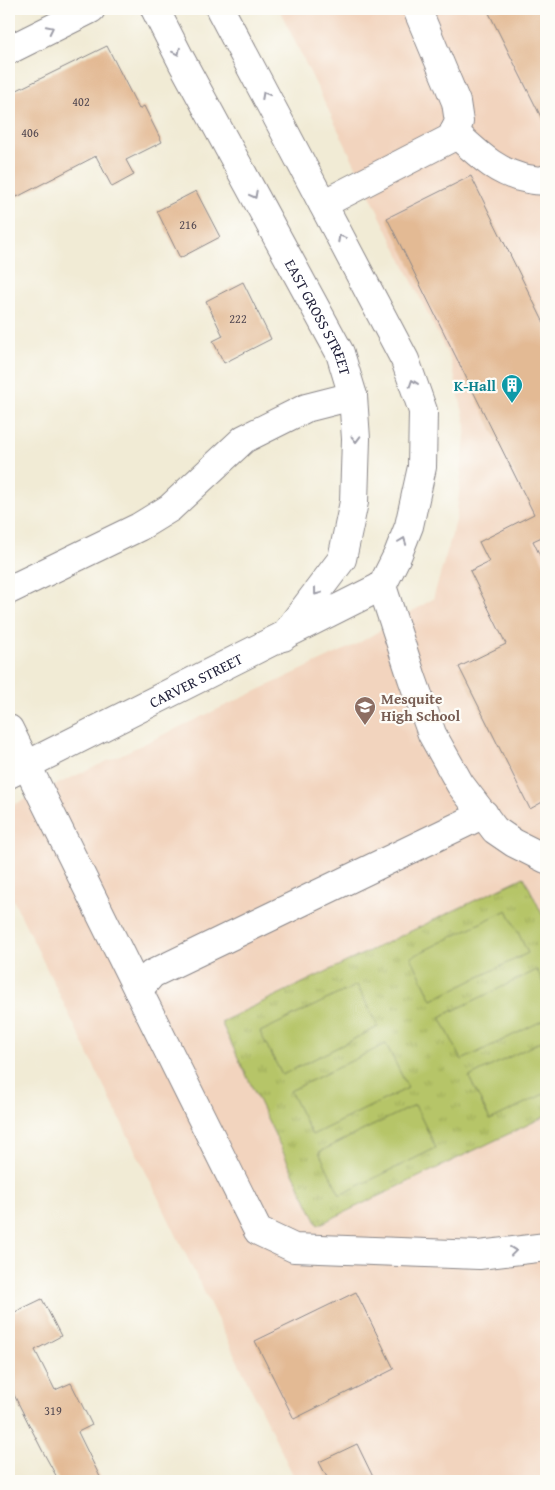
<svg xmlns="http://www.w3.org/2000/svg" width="555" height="1490" viewBox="0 0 555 1490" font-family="'Gentium Book Plus',serif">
	<defs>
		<pattern id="grass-tufts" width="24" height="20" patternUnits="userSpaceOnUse" patternTransform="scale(1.25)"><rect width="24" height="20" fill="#b6c567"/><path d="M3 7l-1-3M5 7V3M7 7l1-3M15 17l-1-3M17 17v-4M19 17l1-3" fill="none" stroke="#9ca95a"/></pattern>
	</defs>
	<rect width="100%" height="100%" fill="#fdfcf7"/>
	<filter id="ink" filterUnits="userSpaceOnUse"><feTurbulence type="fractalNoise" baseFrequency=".02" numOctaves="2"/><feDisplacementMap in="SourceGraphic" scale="10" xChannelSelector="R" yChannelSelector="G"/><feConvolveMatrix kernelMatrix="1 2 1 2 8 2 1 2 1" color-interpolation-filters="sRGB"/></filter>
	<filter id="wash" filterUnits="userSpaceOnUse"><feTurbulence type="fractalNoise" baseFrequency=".0096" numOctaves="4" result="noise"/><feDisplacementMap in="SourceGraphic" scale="20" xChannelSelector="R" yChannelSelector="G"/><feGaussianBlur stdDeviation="1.12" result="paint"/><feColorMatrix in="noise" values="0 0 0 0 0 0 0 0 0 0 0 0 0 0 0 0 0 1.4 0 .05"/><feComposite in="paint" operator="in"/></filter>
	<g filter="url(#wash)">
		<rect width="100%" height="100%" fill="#f1ebd5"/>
		<path fill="#f2d4be" d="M279,9H546V1481H296L9,891V807L357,644L433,599L456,521L466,426L451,361Z"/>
		<path fill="url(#grass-tufts)" stroke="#6c7451" d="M524,877L546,922V1116L318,1225L221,1022Z"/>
		<path fill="#b6c567" stroke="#6c7451" d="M507,910L528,953L432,1000L411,957Z
			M537,970L546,990V1019L462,1060L440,1017Z
			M357,985L378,1027L282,1075L260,1032Z
			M546,1039V1093L490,1120L469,1077Z
			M386,1044L408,1088L312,1135L290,1091Z
			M415,1105L436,1148L340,1195L319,1152Z"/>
		<g id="blocks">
			<path fill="#e3ba94" d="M487,9H546V127Z
				M107,46L139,109L144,106L162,142L126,160L134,175L112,187L96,156L17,197L9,181V94Z
				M471,176L546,327V539L544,536L533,541L546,568V800L530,809L459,667L506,644L470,571L489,562L479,542L534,514L387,218Z
				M196,191L220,237L180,258L157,211Z
				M243,282L271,339L224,363L213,341L223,336L206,301Z
				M356,1292L394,1369L294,1419L255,1341Z
				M9,1299L15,1312L42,1299L61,1336L35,1350L55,1390L71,1383L92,1425L78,1432L102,1481H59L42,1450L9,1385Z
				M357,1444L375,1481H329L319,1462Z"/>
		</g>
	</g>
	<g filter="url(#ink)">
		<use href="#blocks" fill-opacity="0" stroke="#8a8688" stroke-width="1"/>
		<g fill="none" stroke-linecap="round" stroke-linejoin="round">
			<g stroke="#8a8688" stroke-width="30">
				<g id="minor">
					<path id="s1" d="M155,9L182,62L340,353L353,396L356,439L354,502L342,559L283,637"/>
					<path d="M220,9L405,360L423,411L422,467L409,526L398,554L382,586"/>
					<path d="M454,132C476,152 497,174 528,179C535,180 540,182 546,179"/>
					<path d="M323,204L451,138L459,122L456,102L417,9"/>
					<path d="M382,586L412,678L432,734L460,784L495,830L514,843L546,859"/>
					<path d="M9,590L139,527L170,508L244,439L306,408L353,396"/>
					<path d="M9,729L138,990"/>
					<path id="s2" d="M9,774L382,586"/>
					<path d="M484,814L152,974L138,990L258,1231L294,1248L479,1255L546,1247"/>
				</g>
			</g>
			<g stroke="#8a8688" stroke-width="30">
				<path id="major" d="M9,50L91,9"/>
			</g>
			<use href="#minor" stroke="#fff" stroke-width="28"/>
			<use href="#major" stroke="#fff" stroke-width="28"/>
		</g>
		<defs><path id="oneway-chevron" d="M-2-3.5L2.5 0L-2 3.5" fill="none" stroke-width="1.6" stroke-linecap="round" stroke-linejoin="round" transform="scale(1.25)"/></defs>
		<g stroke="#9c9ca7">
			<use href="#oneway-chevron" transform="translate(50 29) rotate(-26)"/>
			<use href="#oneway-chevron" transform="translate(177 52) rotate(64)"/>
			<use href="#oneway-chevron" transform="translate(265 95) rotate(-118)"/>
			<use href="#oneway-chevron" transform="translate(254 195) rotate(62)"/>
			<use href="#oneway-chevron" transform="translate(341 238) rotate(-118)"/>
			<use href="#oneway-chevron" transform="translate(413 383) rotate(-109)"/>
			<use href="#oneway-chevron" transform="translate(356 439) rotate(89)"/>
			<use href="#oneway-chevron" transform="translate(403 541) rotate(-69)"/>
			<use href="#oneway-chevron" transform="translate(317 592) rotate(127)"/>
			<use href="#oneway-chevron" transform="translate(513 1251) rotate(-7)"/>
		</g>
	</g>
	<defs>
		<g id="building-pin" transform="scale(1.125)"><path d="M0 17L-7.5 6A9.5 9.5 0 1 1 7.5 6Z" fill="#0f9aa8" stroke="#fdfcf7"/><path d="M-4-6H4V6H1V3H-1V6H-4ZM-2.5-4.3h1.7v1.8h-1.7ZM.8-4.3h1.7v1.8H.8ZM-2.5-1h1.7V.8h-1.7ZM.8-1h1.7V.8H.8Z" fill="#fff"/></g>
		<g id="school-pin" transform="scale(1.125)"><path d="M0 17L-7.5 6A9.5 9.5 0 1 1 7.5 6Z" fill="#8d6e63" stroke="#fdfcf7"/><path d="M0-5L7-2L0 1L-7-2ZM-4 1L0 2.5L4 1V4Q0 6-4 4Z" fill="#fff"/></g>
	</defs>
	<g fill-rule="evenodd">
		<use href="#building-pin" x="512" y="385"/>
		<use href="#school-pin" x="365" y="707"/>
	</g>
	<g text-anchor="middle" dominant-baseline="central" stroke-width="4.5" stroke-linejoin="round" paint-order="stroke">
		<g font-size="12" fill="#524851">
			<text x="81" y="101">402</text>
			<text x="30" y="132">406</text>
			<text x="188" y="224">216</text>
			<text x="238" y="318">222</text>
			<text x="53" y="1410">319</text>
		</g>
		<g font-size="15" fill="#22223b" stroke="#fdfcf7">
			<text stroke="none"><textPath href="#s1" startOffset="349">EAST GROSS STREET</textPath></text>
			<text stroke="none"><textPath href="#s2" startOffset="209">CARVER STREET</textPath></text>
		</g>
		<g font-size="15" font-weight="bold" fill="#0d838f" stroke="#fdfcf7" text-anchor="end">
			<text x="496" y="385">K-Hall</text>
		</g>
		<g font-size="15" font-weight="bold" fill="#785e54" stroke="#fdfcf7" text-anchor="start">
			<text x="381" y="698">Mesquite<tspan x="381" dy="17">High School</tspan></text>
		</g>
	</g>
	<rect width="555" height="1490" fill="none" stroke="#fdfcf7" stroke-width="30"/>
</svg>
